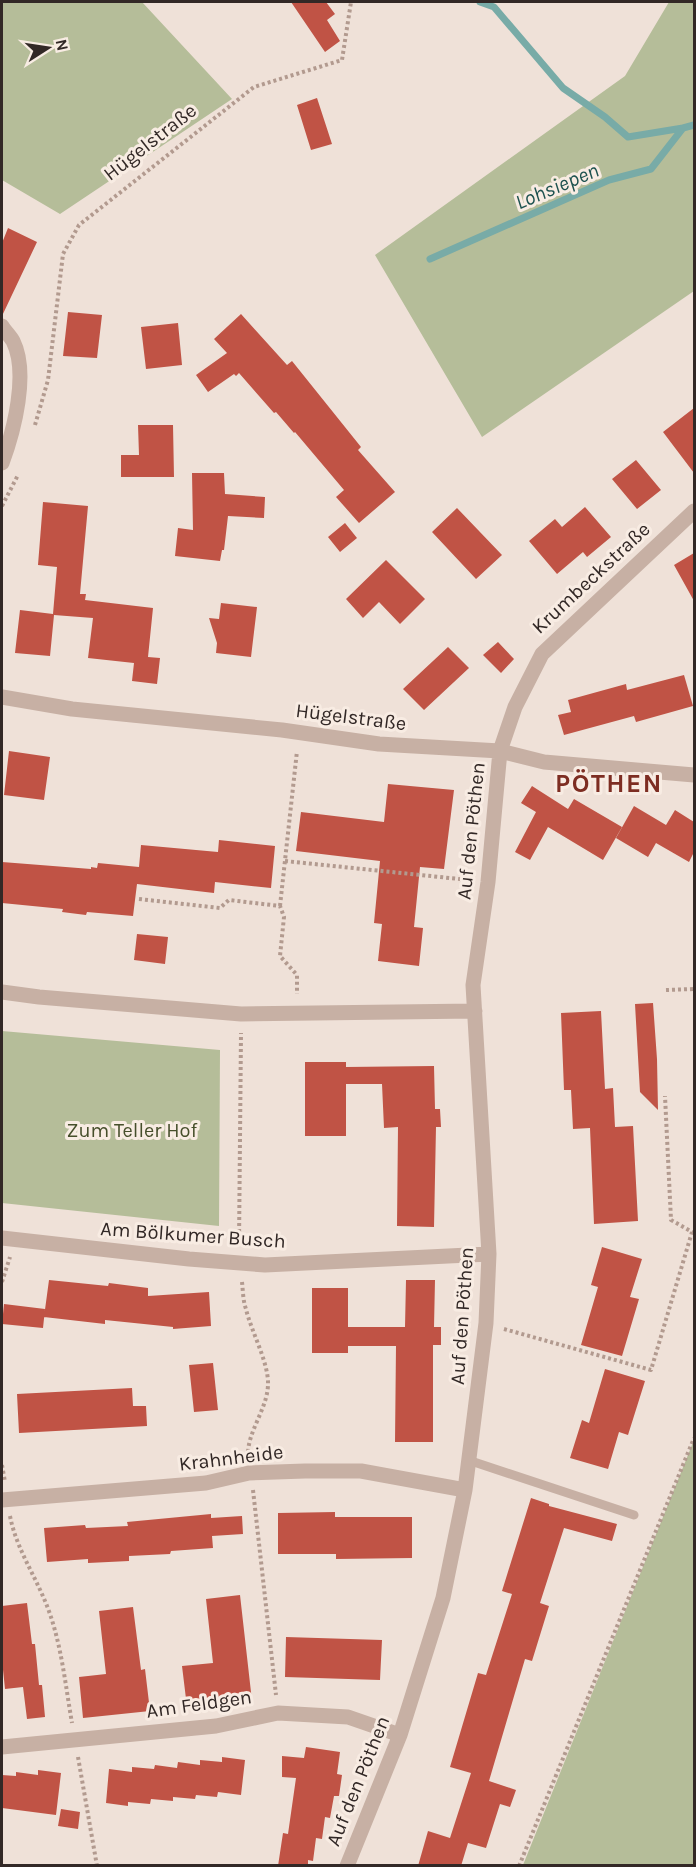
<svg xmlns="http://www.w3.org/2000/svg" width="696" height="1867" viewBox="0 0 696 1867" font-family="Karla,sans-serif">
	<rect width="100%" height="100%" fill="#efe1d8"/>
	<path fill="#b5bd99" d="M2,2H142L232,99L60,214L2,180Z
		M669,2H694V291L482,437L375,255L625,76Z
		M2,1031L220,1050L219,1226L2,1203Z
		M694,1440V1865H523Z"/>
	<g fill="none" stroke-linecap="round" stroke-linejoin="round">
		<path stroke="#78aba7" stroke-width="7" d="M480,2L494,7L563,88L605,117L628,137L683,128
			M430,259L609,180L651,169L683,128L694,125"/>
	</g>
	<path fill="#c05345" d="M291,2H326L335,14L327,20L340,41L325,52Z
		M317,98L332,144L311,150L297,105Z
		M8,228L37,242L2,316V243Z
		M68,312L102,315L97,358L63,356Z
		M241,314L287,365L292,361L361,447L358,450L395,492L359,523L336,497L344,490L295,432L294,433L276,412L274,413L239,373L236,376L234,374L208,392L196,375L227,353L214,339Z
		M178,323L182,365L146,369L141,327Z
		M694,408V473L663,432Z
		M138,425H173L174,477H121V455H139Z
		M636,460L661,490L637,509L612,479Z
		M192,473H224L225,494L265,497L264,518L228,516L224,550H222L220,561L175,556L178,528L193,530Z
		M43,502L88,506L80,594H86L85,600L153,608L148,657L160,658L157,684L132,681L134,663L88,658L93,618L54,615L50,656L15,653L20,610L53,614L57,567L38,565Z
		M585,507L611,537L587,557L583,552L557,574L529,541L555,519L562,527Z
		M457,508L502,555L476,579L432,532Z
		M345,523L357,538L340,552L328,537Z
		M694,553V601L674,565Z
		M386,560L425,599L400,624L379,602L363,618L346,599Z
		M221,603L257,607L251,657L216,653L217,643L209,618L219,619Z
		M498,642L514,659L501,673L483,655Z
		M448,647L469,668L424,710L403,689Z
		M684,675L693,706L636,722L634,716L564,735L558,715L571,712L568,700L626,684L627,690Z
		M9,751L50,757L44,800L4,795Z
		M388,784L454,790L444,869L420,867L414,927L423,928L419,966L378,961L382,924L374,923L380,861L296,851L301,812L384,822Z
		M532,786L568,809L574,799L622,827L603,860L548,827L530,860L515,852L536,812L521,803Z
		M634,806L666,825L675,810L694,822V852L689,862L656,843L648,857L616,838Z
		M219,840L275,846L271,888L215,882L214,893L137,884L133,916L87,912L86,915L62,912L63,909L2,903V862L91,869V867L97,868L98,863L139,867L141,845L218,852Z
		M137,934L168,937L165,964L134,960Z
		M653,1003L657,1059L658,1110L640,1092L635,1004Z
		M601,1011L605,1089L613,1088L615,1127L633,1126L638,1221L594,1224L590,1128L573,1129L571,1090H564L561,1013Z
		M305,1062H346V1067L434,1066L435,1109H440L441,1127H436L434,1227L397,1226L398,1127L384,1128L382,1084H346V1136H305Z
		M602,1247L642,1259L630,1297L639,1299L622,1356L581,1345L598,1287L591,1285Z
		M49,1280L108,1286L109,1283L148,1288V1296L209,1292L211,1326L173,1329V1327L105,1320V1324L44,1317Z
		M406,1280H435L434,1327H441V1345H433V1442H395L396,1346H348V1353H312V1288H348V1327H405Z
		M4,1304L45,1309L43,1328L2,1324Z
		M213,1363L218,1410L194,1412L189,1365Z
		M605,1369L645,1381L628,1435L619,1432L608,1469L570,1458L582,1420L589,1423Z
		M132,1388L133,1406H146L147,1426L19,1433L17,1394Z
		M531,1498L549,1504V1506L617,1524L612,1541L564,1528L540,1603L549,1606L532,1661L525,1659L489,1781L516,1790L510,1807L500,1804L486,1848L468,1843L461,1866H418L428,1831L450,1838L471,1773L450,1767L478,1673L486,1675L512,1594L502,1591Z
		M335,1512V1517H412V1558L336,1559V1554H278V1513Z
		M211,1514V1518L242,1516L243,1534L212,1536L213,1548L171,1551L170,1554L129,1556V1561L88,1563V1559L47,1562L44,1528L85,1525L86,1528L128,1526L127,1522Z
		M240,1595L252,1701L187,1707L182,1666L213,1663L206,1599Z
		M27,1603L32,1644H35L39,1685H42L45,1717L27,1719L23,1687L5,1689L2,1660V1606Z
		M133,1607L141,1670L145,1669L150,1711L83,1718L79,1677L106,1674L99,1611Z
		M286,1637L382,1640L380,1680L285,1677Z
		M306,1747L340,1752L337,1774L342,1775L339,1796H334L330,1818L325,1817L322,1839L316,1838L313,1861L308,1860V1866H278L283,1833L288,1834L296,1778L282,1777V1756L304,1758Z
		M222,1757L245,1760L241,1795L218,1792L217,1797L196,1795L195,1799L173,1797V1801L151,1799L150,1804L128,1802V1806L106,1803L109,1769L132,1772V1767L154,1769L155,1765L177,1768L178,1762L200,1765V1760L222,1762Z
		M38,1770L61,1773L56,1815L2,1808V1775L16,1776V1772L38,1775Z
		M61,1809L80,1812L78,1829L58,1826Z"/>
	<g fill="none" stroke-linecap="round" stroke-linejoin="round">
		<path stroke="#b29a8f" stroke-width="4" stroke-dasharray="3 3" stroke-linecap="butt" d="M35,425L48,380L63,254L79,225L254,87L342,60L351,2
			M2,506L18,475
			M285,861L469,880
			M139,899L220,908L229,900L280,906L284,917L280,956L297,975V994
			M280,906L297,751
			M666,990L694,989
			M239,1244L241,1033
			M2,1282L10,1257
			M242,1282C243,1291 243,1301 246,1309C251,1331 269,1363 268,1385C267,1410 247,1432 248,1456
			M504,1329L651,1370L692,1232L671,1220L665,1096
			M2,1465L5,1482
			M253,1490L276,1695
			M10,1516C16,1547 33,1572 45,1601C61,1639 65,1683 72,1723
			M78,1757L97,1866
			M519,1866L694,1438"/>
		<path stroke="#c7b0a4" stroke-width="9" d="M468,1460L634,1515"/>
		<path stroke="#c7b0a4" stroke-width="15" d="M2,326C5,331 10,336 13,341C29,373 14,431 2,463
			M2,697L72,709L282,730L379,744L500,751L544,762L694,775
			M2,992L39,997L241,1014L475,1011
			M2,1238L189,1259L265,1265L489,1254
			M2,1500L206,1483L249,1473L305,1471H361L465,1490
			M2,1747L216,1726L278,1713L348,1717L400,1735
			M347,1866L400,1735L443,1598L465,1490L486,1323L489,1254L473,985L488,882L500,751L515,707L542,654L694,511"/>
	</g>
	<g text-anchor="middle" dominant-baseline="central" stroke-width="6" stroke-linejoin="round" paint-order="stroke">
		<g font-size="20" fill="#322826" stroke="#f8ece3">
			<text transform="translate(150 142) rotate(-38)">Hügelstraße</text>
			<text transform="translate(591 578) rotate(-43)">Krumbeckstraße</text>
			<text transform="translate(351 717) rotate(7)">Hügelstraße</text>
			<text transform="translate(471 831) rotate(-84)">Auf den Pöthen</text>
			<text transform="translate(193 1235) rotate(4)">Am Bölkumer Busch</text>
			<text transform="translate(462 1316) rotate(-86)">Auf den Pöthen</text>
			<text transform="translate(231 1458) rotate(-7)">Krahnheide</text>
			<text transform="translate(199 1704) rotate(-8)">Am Feldgen</text>
			<text transform="translate(358 1781) rotate(-68)">Auf den Pöthen</text>
		</g>
		<g font-size="20" fill="#464f2b" stroke="#f8ece3">
			<text x="132" y="1130">Zum Teller Hof</text>
		</g>
		<g font-size="21" font-style="italic" fill="#1d524f" stroke="#f8ece3">
			<text transform="translate(557 186) rotate(-23)">Lohsiepen</text>
		</g>
		<g font-size="26" font-weight="bold" letter-spacing="1.5" fill="#7d2d22" stroke="#f8ece3">
			<text x="609" y="783">PÖTHEN</text>
		</g>
	</g>
	<rect width="696" height="1867" fill="none" stroke="#322826" stroke-width="6"/>
	<g transform="translate(48 48) rotate(78)" stroke="#f8ece3" stroke-width="4.5" paint-order="stroke">
	<path d="M0-4.5L10 22L0 15L-10 22Z" fill="#322826"/>
	<text y="-9" font-size="16" font-weight="bold" text-anchor="middle" fill="#322826">N</text>
	</g>
</svg>
